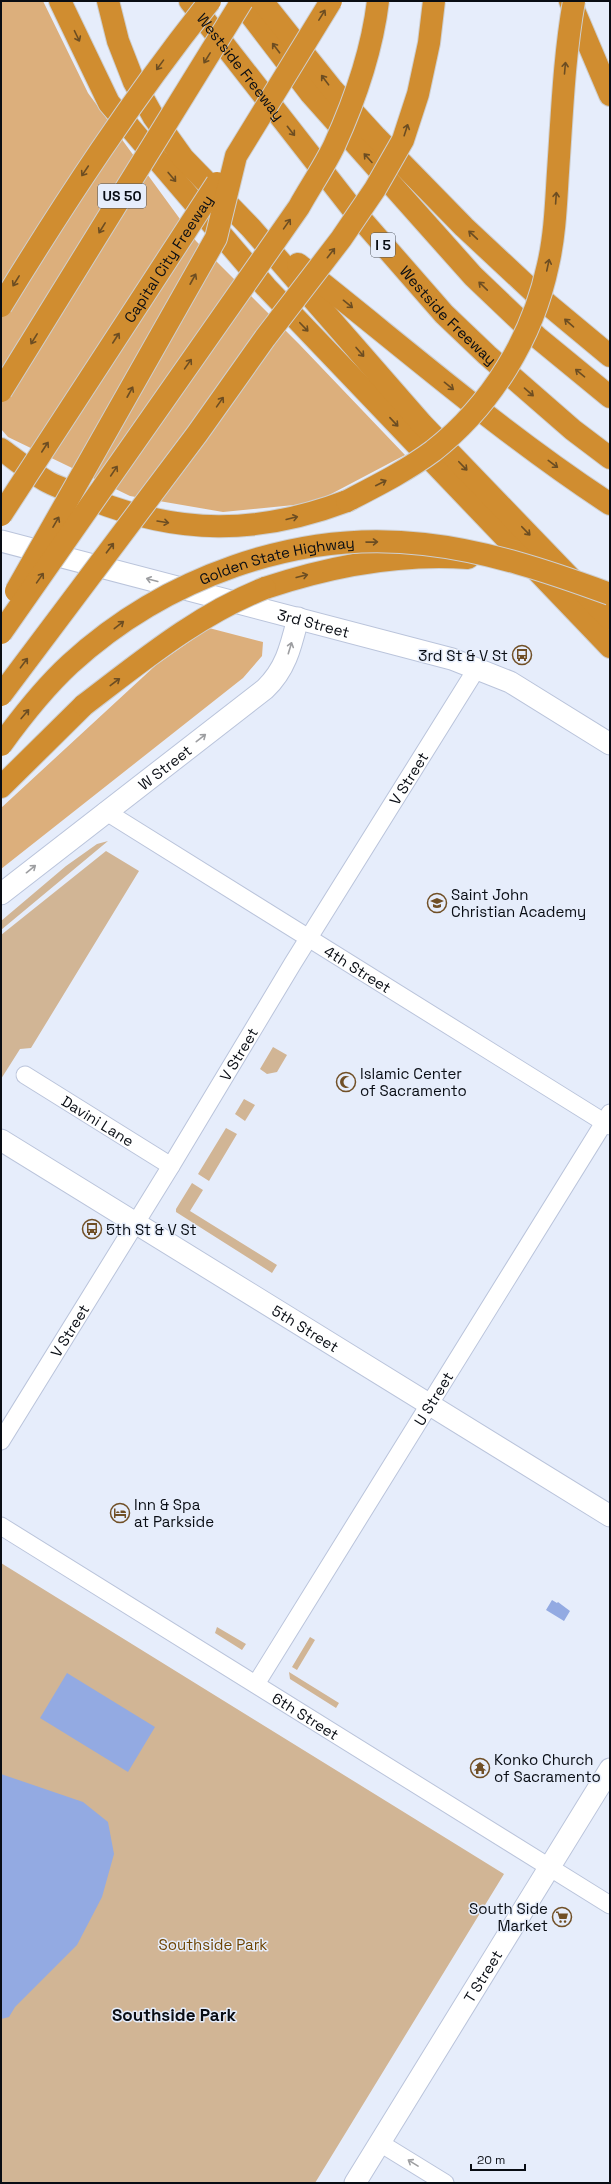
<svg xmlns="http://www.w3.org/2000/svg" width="611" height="2184" viewBox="0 0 611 2184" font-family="'Space Grotesk',sans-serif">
	<rect width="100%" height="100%" fill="#e6edfb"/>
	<path fill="#d1b595" d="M108,841L1,930V921L66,866L97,844Z
		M106,851L139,871L31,1048L20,1049L1,1079V935Z
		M273,1047L287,1055L277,1072L267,1074L260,1069Z
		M244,1099L255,1105L245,1121L235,1114Z
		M226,1128L237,1134L209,1181L198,1174Z
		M192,1183L203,1190L190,1211L277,1265L272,1273L176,1212V1209Z
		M1,1563L504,1874L315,2183H1Z
		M217,1627L246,1644L242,1650L215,1633Z
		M310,1637L315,1640L297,1670L292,1667Z
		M289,1672L339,1703L336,1708L290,1679Z"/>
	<path fill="#dcaf7c" d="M1,1H43L88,93L196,241L299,344L405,455L314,503L223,512L130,496L8,437L1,429Z
		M209,628L263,642L262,656L243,678L1,869V808L156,665Z"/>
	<path fill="#93aae2" d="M552,1600L557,1603L558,1602L570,1611L564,1621L546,1610Z
		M67,1673L155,1727L128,1772L40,1718Z
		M1,1774L83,1802L108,1822L114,1854L102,1897L77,1945L15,2007L9,2017L1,2019Z"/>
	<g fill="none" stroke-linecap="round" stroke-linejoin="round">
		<g stroke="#bac4db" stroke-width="19">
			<g id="minor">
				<path id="s1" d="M105,811L610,1126"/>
				<path id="s2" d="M25,1075L171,1166"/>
				<path id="s3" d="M1,1441L171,1166L293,963L477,668"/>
				<path id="s4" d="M1,1526L610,1905"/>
				<path id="s5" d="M256,1684L610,1113"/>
				<path d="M380,2143L445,2183"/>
			</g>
		</g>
		<g stroke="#bac4db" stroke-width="23">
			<g id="tertiary">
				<path id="s6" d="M1,541L452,659L510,682L610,744"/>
				<path id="s7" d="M1,894L265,689C286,669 291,646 298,618"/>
				<path id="s8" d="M1,1140L610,1516"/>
				<path id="s9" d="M355,2183L610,1769"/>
			</g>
		</g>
		<g stroke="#cecfd0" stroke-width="24">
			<g id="motorway">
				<path d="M60,1L109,103L266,287L610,647"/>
				<path d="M108,1L118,41L134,82L153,116L183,158L251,228L422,424L610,619"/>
				<path id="s10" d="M190,1L354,211L444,314L487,355L573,430L610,458"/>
				<path d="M240,1L311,94L473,276L537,337L610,397"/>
				<path d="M262,1L333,90L375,136L464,227L539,297L610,356"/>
				<path d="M570,1L610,95"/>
				<path d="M298,264C401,345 500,432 610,504"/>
				<path d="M1,449C16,460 32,473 48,482C61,489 77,493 90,499C179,535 257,535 347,501"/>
				<path d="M265,588C331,566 399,553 468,558"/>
				<path d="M1,787L84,705"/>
			</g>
		</g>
		<use href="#minor" stroke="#fff" stroke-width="17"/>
		<use href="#tertiary" stroke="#fff" stroke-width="21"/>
		<use href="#motorway" stroke="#d08d30" stroke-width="22"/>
		<g stroke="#cecfd0" stroke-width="24" stroke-linecap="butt">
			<g id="motorway-bridge">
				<path d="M1,306C66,200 132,99 210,1"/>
				<path d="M1,391L242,1"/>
				<path d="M347,501C376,486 406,471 433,451C491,406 533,337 548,265C555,235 556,203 558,172C562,115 564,57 574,1"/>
				<path id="s11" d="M1,515L217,183"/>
				<path d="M16,591L216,238L236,156L331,1"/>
				<path d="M1,633L299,207C310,187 324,167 334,146C355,100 372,51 378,1"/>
				<path d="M1,695L197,434L265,338L341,239L375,189L403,140L418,94L429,43L434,1"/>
				<path d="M84,705C142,661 197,615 265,588"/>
				<path id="s12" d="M1,745C22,716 44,688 70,664C164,578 297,529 424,544C488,551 550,572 610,594"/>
			</g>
		</g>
		<use href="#motorway-bridge" stroke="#d08d30" stroke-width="22"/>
	</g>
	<defs><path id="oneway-shaft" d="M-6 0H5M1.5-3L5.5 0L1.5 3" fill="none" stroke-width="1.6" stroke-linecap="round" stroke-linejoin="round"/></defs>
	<g stroke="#6c4d22">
		<use href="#oneway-shaft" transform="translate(322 15) rotate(-58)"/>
		<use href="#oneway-shaft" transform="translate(77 36) rotate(64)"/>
		<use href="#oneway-shaft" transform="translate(276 48) rotate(-127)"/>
		<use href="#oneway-shaft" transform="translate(207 58) rotate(122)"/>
		<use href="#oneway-shaft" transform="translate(160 65) rotate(126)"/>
		<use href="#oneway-shaft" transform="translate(565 68) rotate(-85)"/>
		<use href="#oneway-shaft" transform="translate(325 80) rotate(-127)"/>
		<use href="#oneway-shaft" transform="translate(406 130) rotate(-72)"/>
		<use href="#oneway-shaft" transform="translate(291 131) rotate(52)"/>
		<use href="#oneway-shaft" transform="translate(368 158) rotate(-132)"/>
		<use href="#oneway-shaft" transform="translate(85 171) rotate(124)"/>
		<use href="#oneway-shaft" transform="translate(172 177) rotate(50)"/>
		<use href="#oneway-shaft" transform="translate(556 198) rotate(-86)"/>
		<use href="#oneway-shaft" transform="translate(287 224) rotate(-55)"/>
		<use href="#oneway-shaft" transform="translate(102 228) rotate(122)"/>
		<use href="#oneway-shaft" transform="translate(473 235) rotate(-137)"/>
		<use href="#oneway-shaft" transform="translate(331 253) rotate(-52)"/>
		<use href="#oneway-shaft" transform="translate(548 265) rotate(-78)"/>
		<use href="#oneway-shaft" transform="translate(193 279) rotate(-61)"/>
		<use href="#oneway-shaft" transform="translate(16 281) rotate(122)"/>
		<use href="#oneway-shaft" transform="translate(483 286) rotate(-136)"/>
		<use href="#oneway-shaft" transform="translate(348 304) rotate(39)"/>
		<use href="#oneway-shaft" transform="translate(569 323) rotate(-139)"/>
		<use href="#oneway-shaft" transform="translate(304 327) rotate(46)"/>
		<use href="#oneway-shaft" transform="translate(116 338) rotate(-57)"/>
		<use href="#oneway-shaft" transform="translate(34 339) rotate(122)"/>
		<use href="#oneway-shaft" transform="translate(360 352) rotate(49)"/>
		<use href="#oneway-shaft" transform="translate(188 364) rotate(-55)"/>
		<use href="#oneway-shaft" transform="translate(580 373) rotate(-140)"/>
		<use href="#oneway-shaft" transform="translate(449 386) rotate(39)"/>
		<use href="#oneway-shaft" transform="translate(130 392) rotate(-61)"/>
		<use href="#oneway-shaft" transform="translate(529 392) rotate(41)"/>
		<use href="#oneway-shaft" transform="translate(220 402) rotate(-55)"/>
		<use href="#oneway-shaft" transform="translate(394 422) rotate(47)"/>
		<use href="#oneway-shaft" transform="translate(45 447) rotate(-57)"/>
		<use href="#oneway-shaft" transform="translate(553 464) rotate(37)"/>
		<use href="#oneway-shaft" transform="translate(463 466) rotate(46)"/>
		<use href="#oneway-shaft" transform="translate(114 471) rotate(-56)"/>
		<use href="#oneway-shaft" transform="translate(381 483) rotate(-27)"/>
		<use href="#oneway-shaft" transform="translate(292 518) rotate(-14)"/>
		<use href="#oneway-shaft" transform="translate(56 522) rotate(-60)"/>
		<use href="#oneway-shaft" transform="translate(163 522) rotate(9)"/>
		<use href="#oneway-shaft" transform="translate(526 531) rotate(46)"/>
		<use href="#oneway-shaft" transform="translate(372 542) rotate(-1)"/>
		<use href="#oneway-shaft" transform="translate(110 548) rotate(-53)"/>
		<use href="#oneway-shaft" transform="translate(302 576) rotate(-14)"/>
		<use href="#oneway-shaft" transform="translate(40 578) rotate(-55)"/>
		<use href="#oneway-shaft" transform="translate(119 625) rotate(-38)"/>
		<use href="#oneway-shaft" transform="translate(24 663) rotate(-53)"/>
		<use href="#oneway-shaft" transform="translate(115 682) rotate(-37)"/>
		<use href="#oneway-shaft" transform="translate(25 714) rotate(-50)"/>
	</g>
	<g stroke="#9d9ea1">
		<use href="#oneway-shaft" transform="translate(152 580) rotate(-165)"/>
		<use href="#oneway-shaft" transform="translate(290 648) rotate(-73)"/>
		<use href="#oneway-shaft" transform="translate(201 738) rotate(-38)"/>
		<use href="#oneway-shaft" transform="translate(31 869) rotate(-39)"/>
		<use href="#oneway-shaft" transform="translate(413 2163) rotate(-148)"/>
	</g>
	<defs>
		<g id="bus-ring" transform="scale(1)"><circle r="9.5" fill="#e6edfb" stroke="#704f26" stroke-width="1.5"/><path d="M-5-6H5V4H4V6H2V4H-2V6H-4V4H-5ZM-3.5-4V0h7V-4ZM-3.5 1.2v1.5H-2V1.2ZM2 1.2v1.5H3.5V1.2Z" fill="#704f26"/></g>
		<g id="school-ring" transform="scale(1)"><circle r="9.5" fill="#e6edfb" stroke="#704f26" stroke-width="1.5"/><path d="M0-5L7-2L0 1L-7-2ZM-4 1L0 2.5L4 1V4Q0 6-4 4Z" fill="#704f26"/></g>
		<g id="mosque-ring" transform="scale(1)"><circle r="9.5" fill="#e6edfb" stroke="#704f26" stroke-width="1.5"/><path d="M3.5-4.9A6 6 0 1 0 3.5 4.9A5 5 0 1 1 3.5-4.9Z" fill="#704f26"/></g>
		<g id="hotel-ring" transform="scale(1)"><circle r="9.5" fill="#e6edfb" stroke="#704f26" stroke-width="1.5"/><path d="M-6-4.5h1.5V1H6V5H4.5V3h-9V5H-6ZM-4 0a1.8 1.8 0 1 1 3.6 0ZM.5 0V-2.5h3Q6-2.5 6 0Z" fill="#704f26"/></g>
		<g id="temple-ring" transform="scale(1)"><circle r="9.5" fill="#e6edfb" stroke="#704f26" stroke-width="1.5"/><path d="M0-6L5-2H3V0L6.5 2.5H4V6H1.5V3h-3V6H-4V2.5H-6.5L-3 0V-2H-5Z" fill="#704f26"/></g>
		<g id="supermarket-ring" transform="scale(1)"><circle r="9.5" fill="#e6edfb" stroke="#704f26" stroke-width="1.5"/><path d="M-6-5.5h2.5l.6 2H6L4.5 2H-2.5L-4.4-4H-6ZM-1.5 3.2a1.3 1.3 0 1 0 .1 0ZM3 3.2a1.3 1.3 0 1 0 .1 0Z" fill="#704f26"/></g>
	</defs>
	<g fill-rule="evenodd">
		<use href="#bus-ring" x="522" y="655"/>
		<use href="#school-ring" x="437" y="903"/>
		<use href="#mosque-ring" x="346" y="1082"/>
		<use href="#bus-ring" x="92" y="1229"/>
		<use href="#hotel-ring" x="120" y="1513"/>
		<use href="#temple-ring" x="480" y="1768"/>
		<use href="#supermarket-ring" x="562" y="1917"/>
	</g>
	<g text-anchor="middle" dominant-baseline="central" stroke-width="3" stroke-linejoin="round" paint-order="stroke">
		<g fill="#e6edfb" stroke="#4b5059" stroke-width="1">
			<rect x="98" y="184" width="48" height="24" rx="3"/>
			<rect x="371" y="233" width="24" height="24" rx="3"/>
		</g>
		<g font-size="14" font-weight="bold" fill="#090d14">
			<text x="122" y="196">US 50</text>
			<text x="383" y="245">I 5</text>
		</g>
		<g font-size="15" fill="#090d14" stroke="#e6edfb">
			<text stroke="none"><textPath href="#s10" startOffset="83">Westside Freeway</textPath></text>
			<text stroke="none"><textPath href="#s11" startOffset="306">Capital City Freeway</textPath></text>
			<text stroke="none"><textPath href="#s10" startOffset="407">Westside Freeway</textPath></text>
			<text stroke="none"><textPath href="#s12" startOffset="342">Golden State Highway</textPath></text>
			<text stroke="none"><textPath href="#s6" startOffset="323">3rd Street</textPath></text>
			<text stroke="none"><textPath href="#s7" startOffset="207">W Street</textPath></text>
			<text stroke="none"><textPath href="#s3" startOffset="778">V Street</textPath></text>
			<text stroke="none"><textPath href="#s1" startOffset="298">4th Street</textPath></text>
			<text stroke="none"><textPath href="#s3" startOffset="454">V Street</textPath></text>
			<text stroke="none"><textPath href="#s2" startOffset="86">Davini Lane</textPath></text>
			<text stroke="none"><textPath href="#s8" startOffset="358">5th Street</textPath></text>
			<text stroke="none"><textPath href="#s3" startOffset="130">V Street</textPath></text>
			<text stroke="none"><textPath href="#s5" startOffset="336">U Street</textPath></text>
			<text stroke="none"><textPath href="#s4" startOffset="359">6th Street</textPath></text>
			<text stroke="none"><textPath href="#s9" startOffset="243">T Street</textPath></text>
		</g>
		<g font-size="15" fill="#090d14" stroke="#e6edfb" text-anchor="start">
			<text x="508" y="655" text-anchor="end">3rd St &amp; V St</text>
			<text x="451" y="894">Saint John<tspan x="451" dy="17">Christian Academy</tspan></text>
			<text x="360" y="1073">Islamic Center<tspan x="360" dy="17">of Sacramento</tspan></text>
			<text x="106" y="1229">5th St &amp; V St</text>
			<text x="134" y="1504">Inn &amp; Spa<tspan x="134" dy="17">at Parkside</tspan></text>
			<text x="494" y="1759">Konko Church<tspan x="494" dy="17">of Sacramento</tspan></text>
			<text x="548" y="1908" text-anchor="end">South Side<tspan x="548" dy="17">Market</tspan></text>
		</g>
		<g font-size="15" fill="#6d4300" stroke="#e6edfb">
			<text x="213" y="1944">Southside Park</text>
		</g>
		<g font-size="17" font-weight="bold" fill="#090d14" stroke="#e6edfb">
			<text x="174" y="2015">Southside Park</text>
		</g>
	</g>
	<rect width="611" height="2184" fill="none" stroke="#090d14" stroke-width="4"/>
	<path d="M471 2164v6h54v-6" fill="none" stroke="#090d14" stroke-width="2"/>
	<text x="477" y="2164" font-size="12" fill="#090d14" stroke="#e6edfb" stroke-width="3" paint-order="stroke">20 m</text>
</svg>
